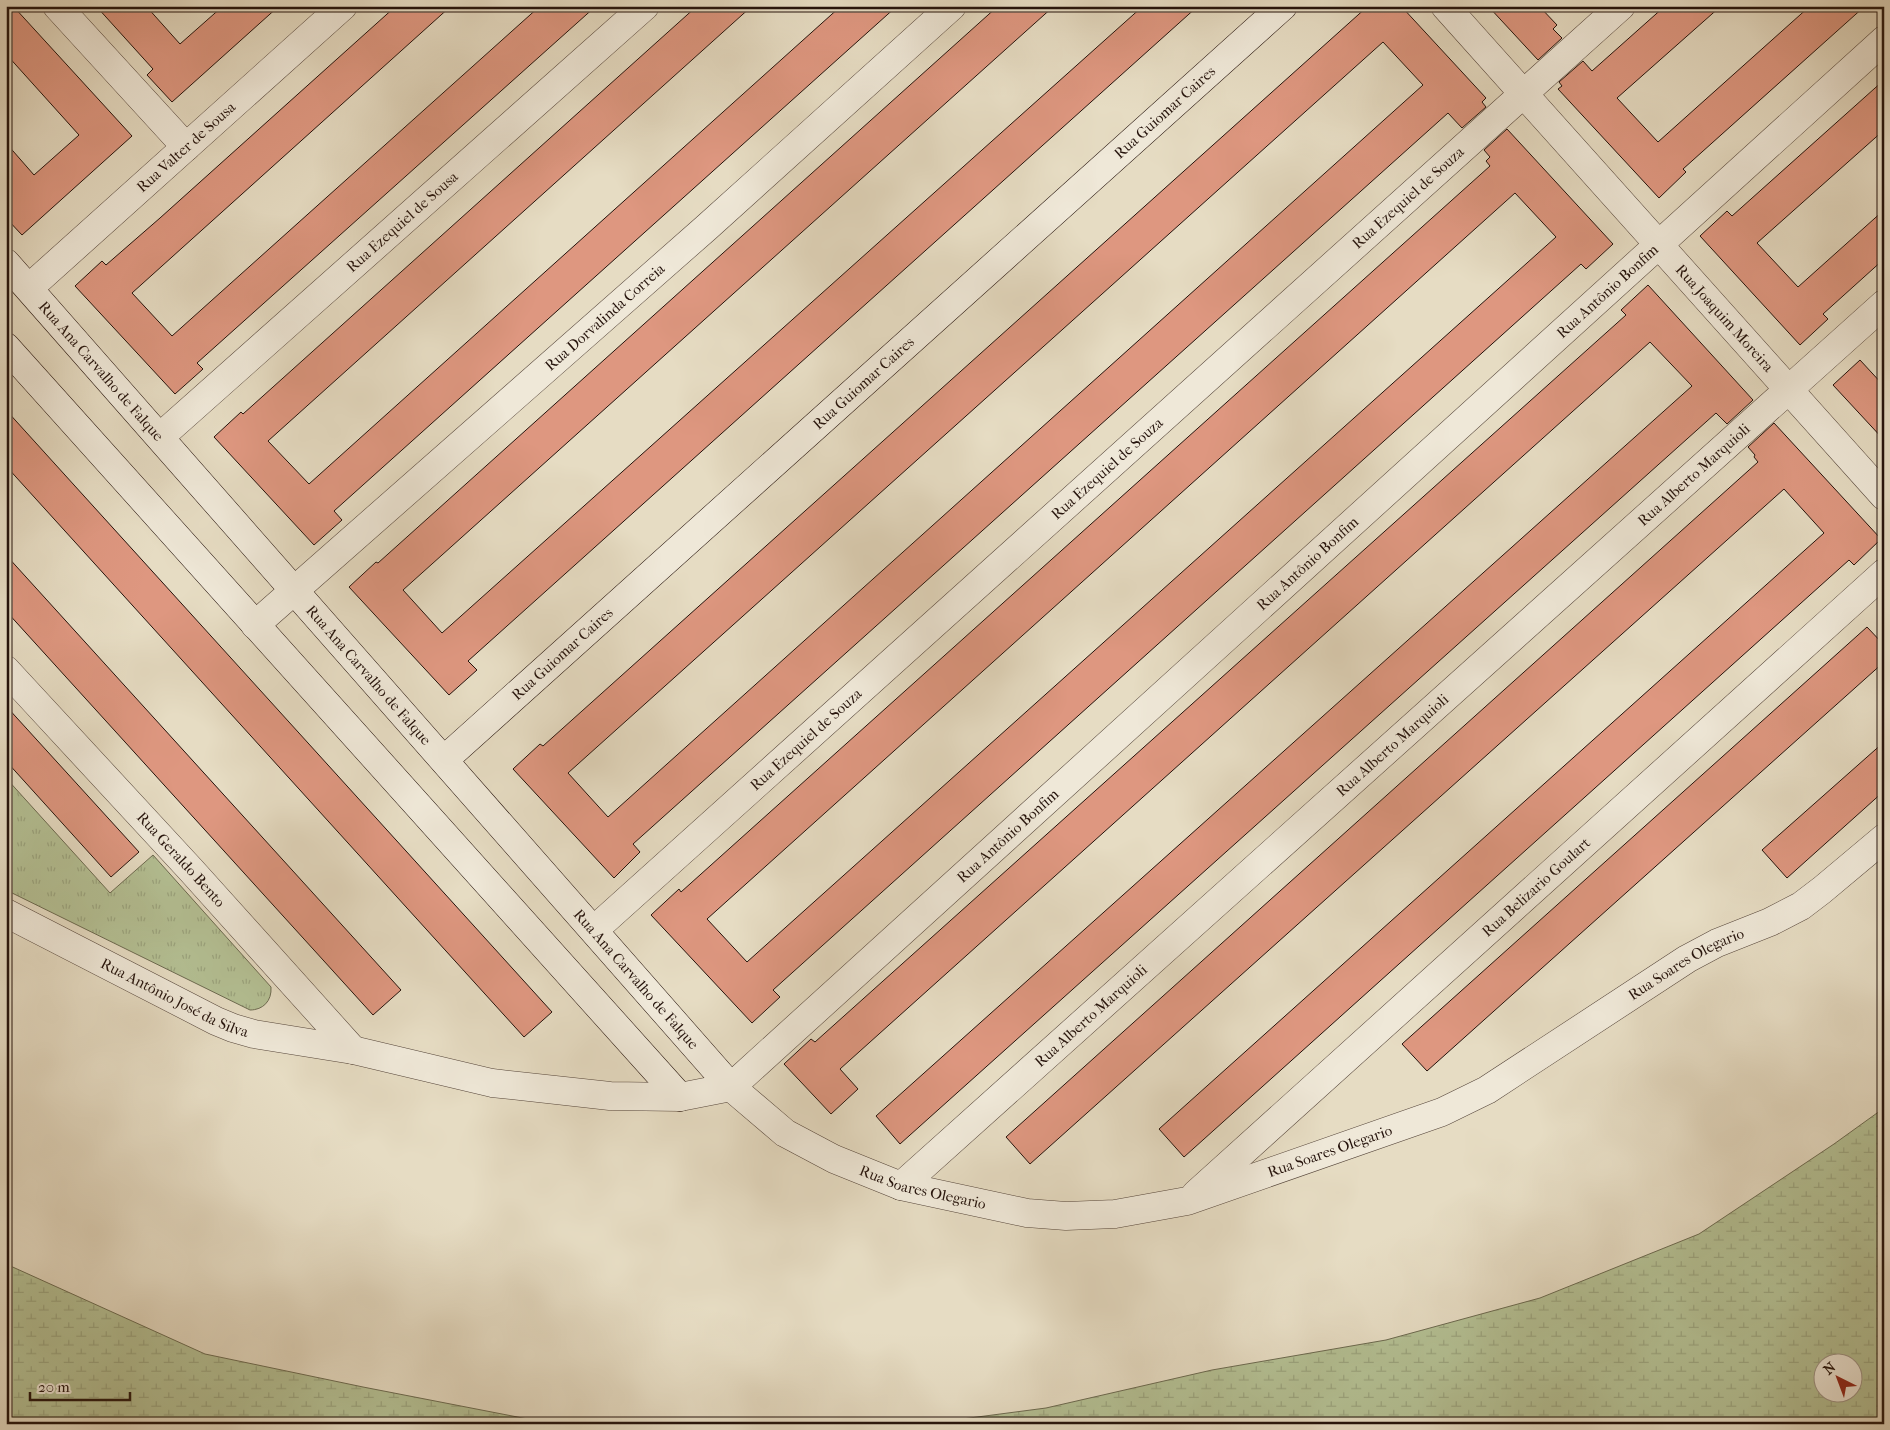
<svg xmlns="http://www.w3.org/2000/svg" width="1890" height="1430" viewBox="0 0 1890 1430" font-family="'IM FELL French Canon',serif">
	<defs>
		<pattern id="wetland-marsh" width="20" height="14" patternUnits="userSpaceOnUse" patternTransform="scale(1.25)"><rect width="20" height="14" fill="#b4c094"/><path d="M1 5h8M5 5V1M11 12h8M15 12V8" fill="none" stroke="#9ba47e"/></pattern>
		<pattern id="park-tufts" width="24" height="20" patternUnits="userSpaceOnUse" patternTransform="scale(1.25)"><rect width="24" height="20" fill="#b4c094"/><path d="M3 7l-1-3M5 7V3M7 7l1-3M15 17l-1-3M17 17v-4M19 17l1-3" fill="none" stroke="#9ba47e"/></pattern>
	</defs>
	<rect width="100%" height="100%" fill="#e6dcc3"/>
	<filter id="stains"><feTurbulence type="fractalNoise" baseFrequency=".004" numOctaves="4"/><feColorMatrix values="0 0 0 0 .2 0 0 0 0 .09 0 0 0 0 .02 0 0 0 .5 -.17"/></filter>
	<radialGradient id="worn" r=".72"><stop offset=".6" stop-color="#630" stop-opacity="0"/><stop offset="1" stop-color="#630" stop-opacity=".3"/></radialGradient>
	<path fill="url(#wetland-marsh)" stroke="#6c6a50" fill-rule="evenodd" d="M1884,1108V1424H924L1046,1408L1212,1370L1386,1340L1540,1298L1699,1234L1834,1144ZM1822,1362H1852V1392H1822Z
		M6,1264L205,1354L363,1387L538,1421L569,1424H6Z"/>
	<path fill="url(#park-tufts)" stroke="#6c6a50" d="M6,778L110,893L153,855L271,987C272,1001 263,1010 250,1010L6,890Z"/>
	<path fill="#de9780" stroke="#25130c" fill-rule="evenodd" d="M6,6H13L132,136L22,235L6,218V143L34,175L79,135L6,54Z
		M96,6H146L180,44L223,6H279L172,102L147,75L153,69Z
		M396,6H451L132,293L172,336L540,6H596L197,363L203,369L175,394L75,286L102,261L106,265L160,218Z
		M697,6H752L268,441L309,484L841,6H897L334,511L342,520L314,545L214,437L241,412L243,414Z
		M998,6H1054L403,590L442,633L1143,6H1198L468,661L477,670L449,695L349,587L376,562L378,563Z
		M1368,6H1401L1486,98L1482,102L1486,107L1462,128L1448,113L633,844L640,852L614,878L513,769L540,744L543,746ZM1383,42L1423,85L608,817L568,773Z
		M1488,6H1539L1557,25L1553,29L1562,38L1538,60Z
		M1665,6H1721L1617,98L1658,142L1810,6H1865L1683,169L1686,172L1659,198L1558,89L1562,86L1559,82L1583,61L1592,71Z
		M1884,80V130L1757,243L1798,287L1884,210V259L1823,314L1828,319L1800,345L1700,236L1727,211L1732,216Z
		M1507,129L1613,244L1586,269L1581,264L773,990L780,997L752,1023L651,915L679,889L681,892L1490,166L1486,161L1490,157L1484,150ZM1515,193L1556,237L747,962L707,919Z
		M1648,285L1753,400L1727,424L1716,413L900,1144L876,1116L1692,386L1650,342L840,1069L858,1089L831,1114L784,1064L811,1039L815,1042L1626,315L1621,310Z
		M1860,360L1884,386V440L1833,385Z
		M6,410L552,1012L524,1037L6,466Z
		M1774,423L1881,539L1854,565L1849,560L1184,1157L1159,1129L1824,533L1784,489L1030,1164L1006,1137L1758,462L1754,457L1755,455L1748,447Z
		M6,555L401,990L373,1015L6,611Z
		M1867,627L1884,645V662L1427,1071L1402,1044Z
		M6,706L139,852L111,877L6,761Z
		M1884,742V791L1787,878L1762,850Z"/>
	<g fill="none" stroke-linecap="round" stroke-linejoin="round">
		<g stroke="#55453a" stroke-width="29">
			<g id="street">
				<path d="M57,6L186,147"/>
				<path id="s1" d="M1445,6L1884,496"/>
				<path id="s2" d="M29,288L343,6"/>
				<path id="s3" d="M160,437L645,6"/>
				<path id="s4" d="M255,625L706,228L952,6"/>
				<path id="s5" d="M6,670L191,870L353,1050"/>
				<path id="s6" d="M6,913L216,1021L233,1028L254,1034L353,1050L492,1083L610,1096L680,1097L731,1087L1884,40"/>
				<path id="s7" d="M594,930L1621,6"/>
				<path id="s8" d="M731,1087L785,1133L834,1159L901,1186L1027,1213L1066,1216L1115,1214L1187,1201L1442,1112L1487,1090L1687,959L1717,943L1770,922L1801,906L1822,890L1884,838"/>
				<path id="s9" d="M901,1186L1884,304"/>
				<path id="s10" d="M1196,1194L1884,573"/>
			</g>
		</g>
		<g stroke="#25130c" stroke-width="29">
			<g id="secondary">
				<path id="s11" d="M6,263L731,1087"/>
				<path d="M6,347L680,1097"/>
				<path id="s12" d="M444,760L1283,6"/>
			</g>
		</g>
		<use href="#street" stroke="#efe8d8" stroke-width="28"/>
		<use href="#secondary" stroke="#efe8d8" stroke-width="28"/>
	</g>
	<g text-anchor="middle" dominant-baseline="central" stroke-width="4" stroke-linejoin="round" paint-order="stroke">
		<g font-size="15" fill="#25130c" stroke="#efe8d8">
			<text stroke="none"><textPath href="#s12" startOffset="969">Rua Guiomar Caires</textPath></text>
			<text stroke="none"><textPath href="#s2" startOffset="211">Rua Valter de Sousa</textPath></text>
			<text stroke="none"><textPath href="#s7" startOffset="1095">Rua Ezequiel de Souza</textPath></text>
			<text stroke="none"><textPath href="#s3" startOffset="324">Rua Ezequiel de Sousa</textPath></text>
			<text stroke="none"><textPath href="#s6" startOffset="1944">Rua Antônio Bonfim</textPath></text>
			<text stroke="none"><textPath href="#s4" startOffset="466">Rua Dorvalinda Correia</textPath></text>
			<text stroke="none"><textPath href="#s1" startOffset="419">Rua Joaquim Moreira</textPath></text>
			<text stroke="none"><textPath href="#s11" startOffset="144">Rua Ana Carvalho de Falque</textPath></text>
			<text stroke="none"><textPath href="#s12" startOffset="564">Rua Guiomar Caires</textPath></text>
			<text stroke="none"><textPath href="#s7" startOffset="690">Rua Ezequiel de Souza</textPath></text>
			<text stroke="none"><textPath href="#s9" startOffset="1065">Rua Alberto Marquioli</textPath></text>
			<text stroke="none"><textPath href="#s6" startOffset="1539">Rua Antônio Bonfim</textPath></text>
			<text stroke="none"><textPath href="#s12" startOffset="159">Rua Guiomar Caires</textPath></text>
			<text stroke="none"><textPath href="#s11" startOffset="549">Rua Ana Carvalho de Falque</textPath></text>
			<text stroke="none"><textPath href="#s7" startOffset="285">Rua Ezequiel de Souza</textPath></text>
			<text stroke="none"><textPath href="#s9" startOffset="660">Rua Alberto Marquioli</textPath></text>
			<text stroke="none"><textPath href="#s6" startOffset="1134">Rua Antônio Bonfim</textPath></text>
			<text stroke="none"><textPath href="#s5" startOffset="258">Rua Geraldo Bento</textPath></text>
			<text stroke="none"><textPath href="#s10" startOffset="458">Rua Belizario Goulart</textPath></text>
			<text stroke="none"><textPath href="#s8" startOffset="1045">Rua Soares Olegario</textPath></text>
			<text stroke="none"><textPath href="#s11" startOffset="954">Rua Ana Carvalho de Falque</textPath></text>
			<text stroke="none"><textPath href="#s6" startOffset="189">Rua Antônio José da Silva</textPath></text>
			<text stroke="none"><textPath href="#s9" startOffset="255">Rua Alberto Marquioli</textPath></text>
			<text stroke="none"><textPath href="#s8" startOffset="640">Rua Soares Olegario</textPath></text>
			<text stroke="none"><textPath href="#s8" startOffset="220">Rua Soares Olegario</textPath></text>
		</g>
	</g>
	<rect width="1890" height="1430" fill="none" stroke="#e6dcc3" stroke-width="25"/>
	<rect x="8" y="8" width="1875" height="1415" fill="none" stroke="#25130c" stroke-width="2.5"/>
	<rect x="12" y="12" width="1865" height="1405" fill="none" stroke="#25130c"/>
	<g transform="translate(1838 1378) rotate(318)"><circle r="24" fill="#efe8d8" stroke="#9e9386"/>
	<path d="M0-4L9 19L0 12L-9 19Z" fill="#8f2418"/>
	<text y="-8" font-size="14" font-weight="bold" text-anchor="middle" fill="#25130c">N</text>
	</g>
	<path d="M30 1392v8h100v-8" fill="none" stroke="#25130c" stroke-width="2.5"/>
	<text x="38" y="1392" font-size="15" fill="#25130c" stroke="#efe8d8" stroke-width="4" paint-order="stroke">20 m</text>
	<rect width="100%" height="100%" filter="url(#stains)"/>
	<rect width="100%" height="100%" fill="url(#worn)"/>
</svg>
